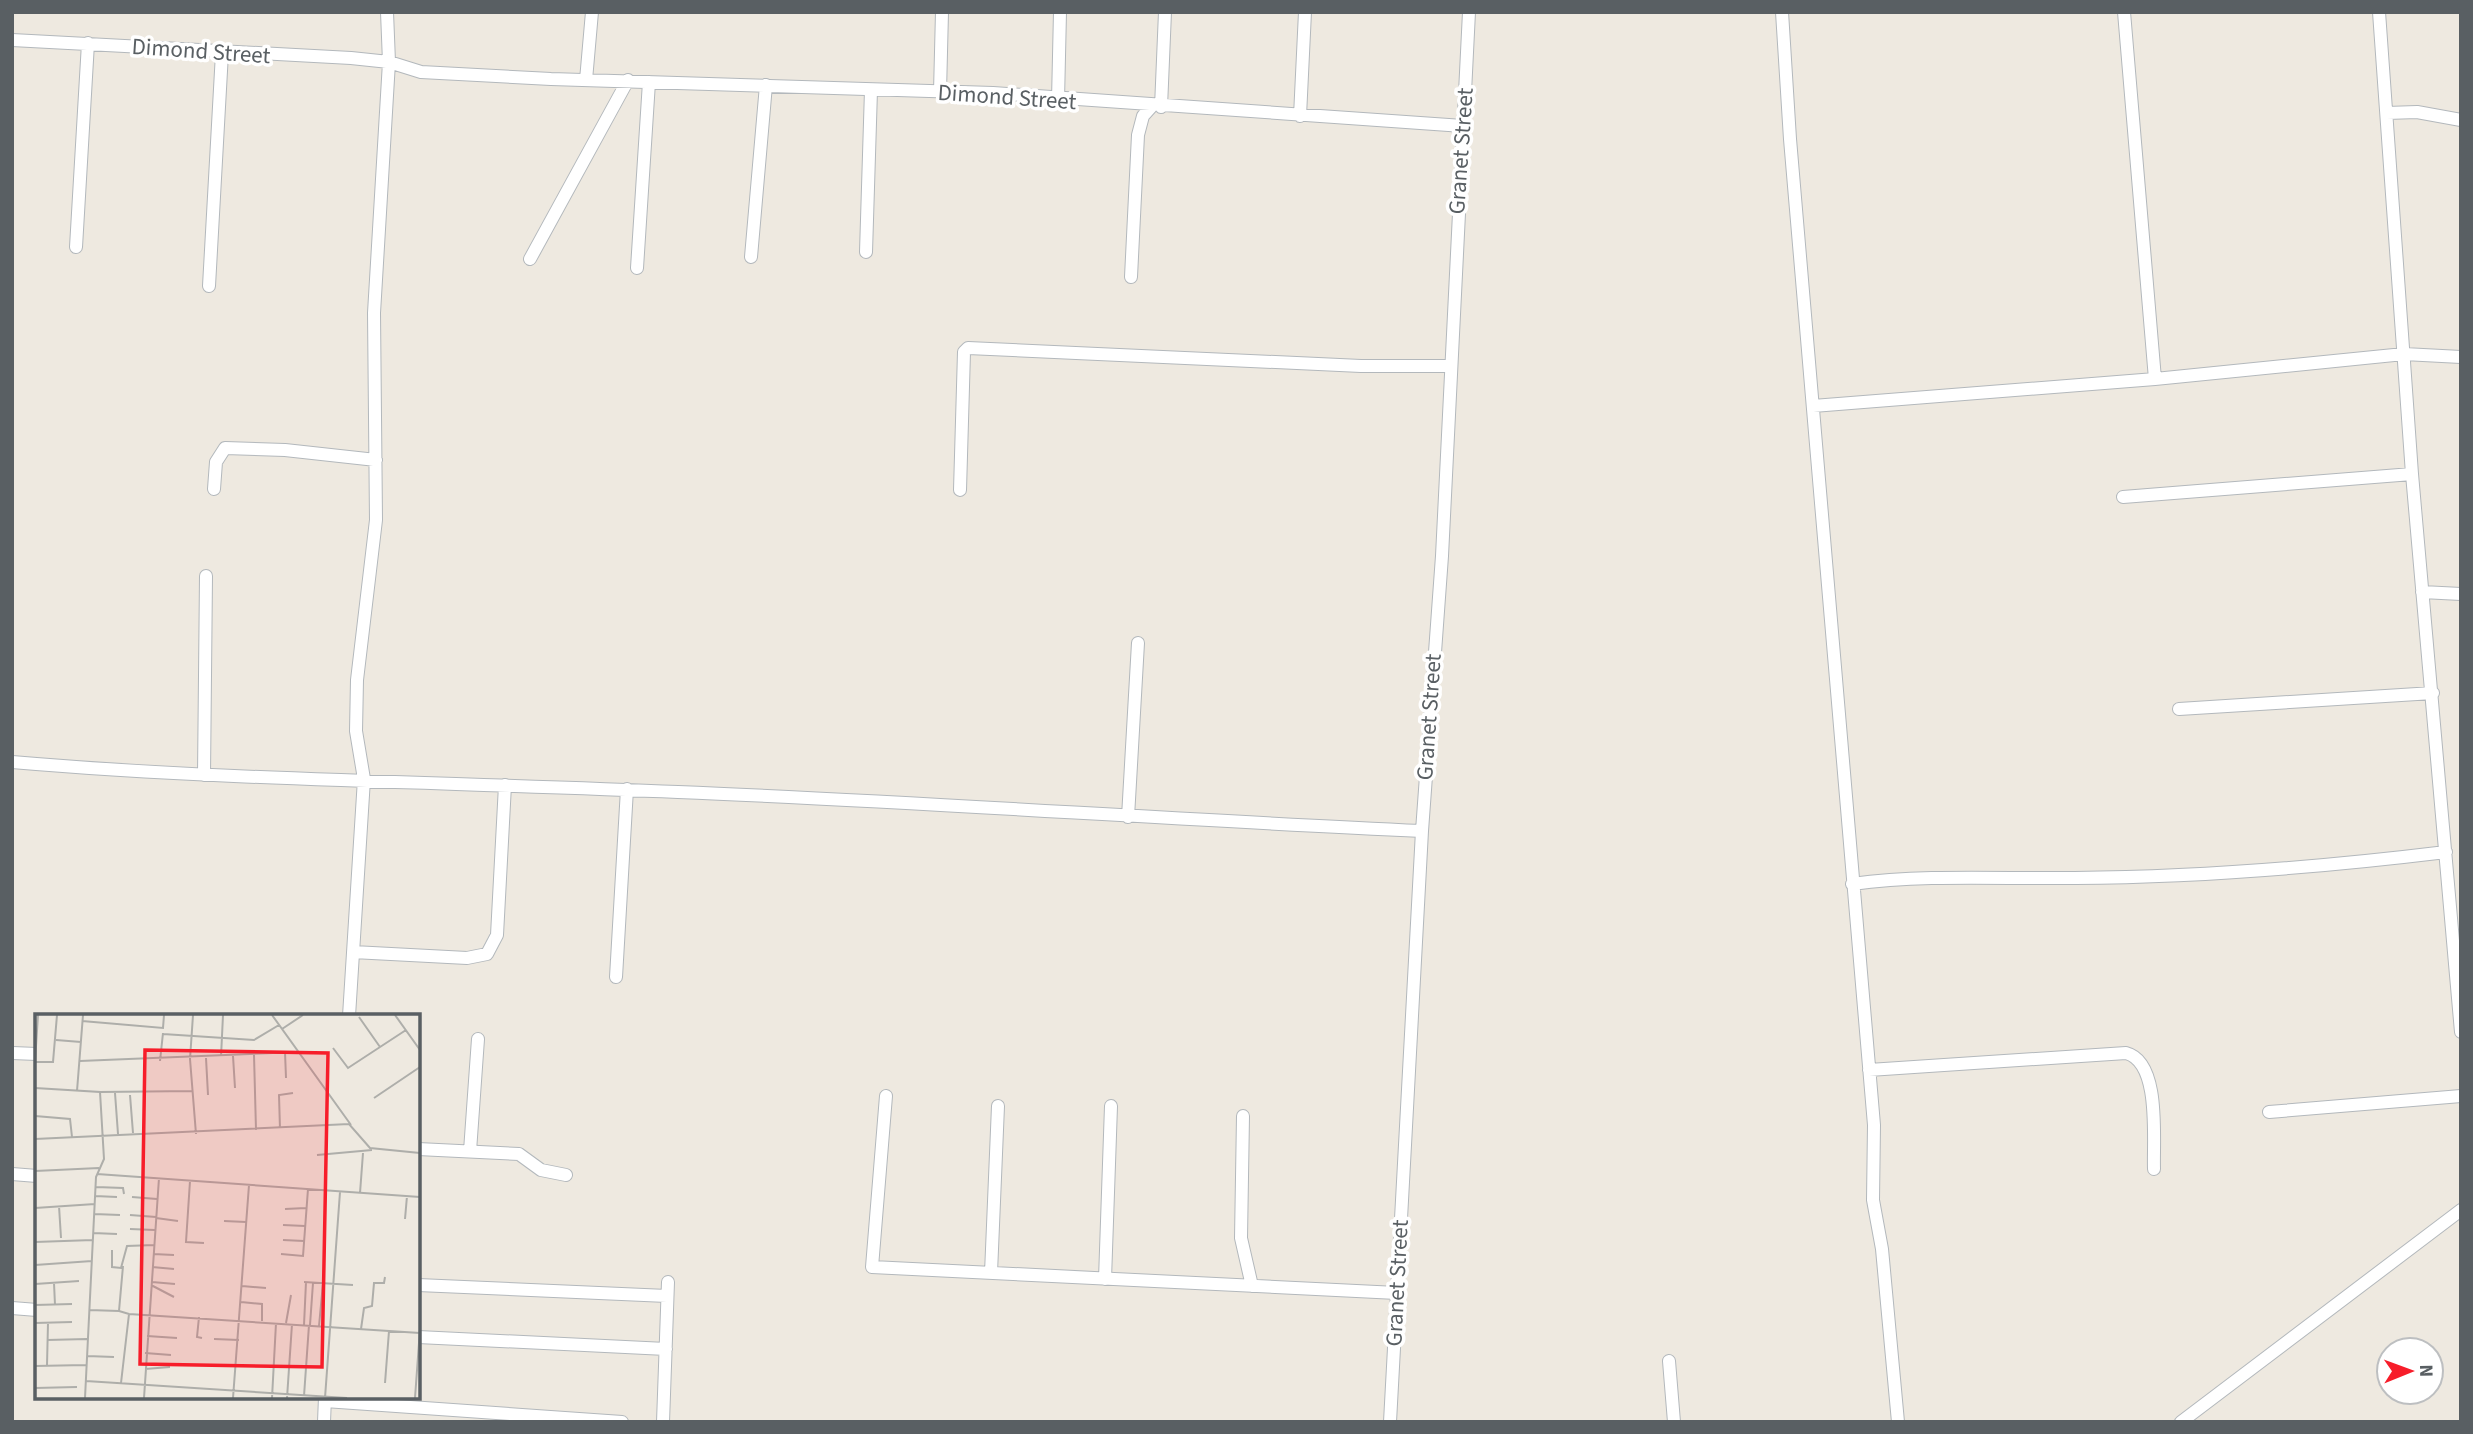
<svg xmlns="http://www.w3.org/2000/svg" width="2473" height="1434" viewBox="0 0 2473 1434" font-family="'Source Sans 3',sans-serif">
	<rect width="100%" height="100%" fill="#eee9e0"/>
	<g fill="none" stroke-linecap="round" stroke-linejoin="round">
		<g stroke="#b3b8bc" stroke-width="14">
			<path id="minor" d="M1782,12L1790,139L1874,1125L1873,1200L1882,1249L1898,1422
				M2124,12L2155,379
				M2379,12L2412,474L2461,1032
				M12,40L351,58L389,62L421,72L551,79L993,93L1463,126
				M586,80L592,12
				M940,92L942,12
				M1058,100L1060,12
				M1161,107L1165,12
				M2387,113L2417,112L2461,120
				M1300,116L1305,12
				M76,247L88,43
				M866,252L871,90
				M751,257L766,85
				M530,259L628,80
				M637,268L649,82
				M1131,277L1138,135L1143,116L1152,106
				M209,286L222,53
				M1813,406L2155,379L2404,354L2461,357
				M214,489L216,462L225,448L285,450L376,460
				M960,490L964,352L968,348L1361,366H1450
				M2123,497L2412,474
				M2422,592L2461,594
				M2179,709L2433,693
				M12,762C234,781 456,782 678,792C926,802 1174,820 1422,831
				M204,775L206,576
				M1128,817L1138,643
				M1852,884C1927,874 2000,879 2075,878C2199,877 2323,867 2446,852
				M353,952L467,958L487,954L497,935L505,785
				M616,977L627,789
				M349,1016L364,779L356,731L357,680L376,520L374,313L389,62L387,12
				M12,1053L37,1054
				M1869,1070L2126,1053C2161,1062 2153,1139 2154,1169
				M886,1096L872,1267L1397,1293
				M2269,1112L2461,1096
				M1243,1116L1241,1238L1252,1286
				M418,1149L519,1154L541,1170L566,1175
				M470,1151L478,1039
				M12,1174L37,1176
				M991,1273L998,1106
				M1105,1279L1111,1106
				M418,1285L667,1296
				M12,1308L37,1310
				M418,1337L666,1349
				M1669,1361L1674,1422
				M325,1401L622,1422
				M324,1422L325,1397
				M663,1422L668,1282
				M1390,1422L1422,831L1442,556L1469,12
				M2181,1422L2461,1210"/>
		</g>
		<use href="#minor" stroke="#fff" stroke-width="12"/>
	</g>
	<g text-anchor="middle" dominant-baseline="central" stroke-width="7" stroke-linejoin="round" paint-order="stroke">
		<g font-size="23" fill="#595f63" stroke="#fff">
			<text transform="translate(201 51) rotate(4)">Dimond Street</text>
			<text transform="translate(1007 97) rotate(4)">Dimond Street</text>
			<text transform="translate(1461 151) rotate(-86)">Granet Street</text>
			<text transform="translate(1429 717) rotate(-86)">Granet Street</text>
			<text transform="translate(1397 1283) rotate(-87)">Granet Street</text>
		</g>
	</g>
	<g transform="translate(35 1014)">
		<rect width="385" height="385" fill="#eee9e0"/>
		<path fill="none" stroke="#aeaeaa" stroke-width="2" d="M158,1L155,45L161,120M237,1L316,111M360,1L385,36M324,3L345,33M47,7L128,14L129,1M247,15L268,1M128,20L219,26L244,11M21,26L46,28M298,34L313,54L371,16M250,38L251,64M219,41L221,116M198,42L200,74M186,43L188,1M171,44L173,81M45,47L263,38M125,47L128,19M0,48H18L22,1M0,48L3,1M0,74L65,78L69,145L61,163L50,384M42,77L48,1M65,78L158,77M80,79L83,120M95,81L98,119M339,84L385,53M0,102L35,105L37,123M245,115L244,81L258,79M0,125L314,110L335,134L385,139M282,141L337,136M0,157L64,154M62,160L385,183M155,167L151,228L169,229M61,173L88,174L89,180M325,179L328,139M60,182L82,183M97,183L122,185M24,192L26,224M0,194L60,190M250,195L271,194M59,200L85,201M95,201L121,203M121,204L143,207M370,205L372,182M189,207L211,208M248,211L270,212M95,215L120,216M58,219L82,220M248,226L269,227M0,228L58,226M77,236V253L86,254L92,232L119,231M118,240L139,241M246,240L268,242L273,175M0,251L57,247M88,252L84,297L94,300L385,319M117,253L139,255M117,268L140,270M269,268L318,271M19,269L20,291M0,270L44,267M116,271L139,283M207,272L231,274M206,288L227,290V307M0,291L37,290M54,296L84,297M164,303L162,323L167,324M0,309L37,308M251,309L256,281M269,311L271,268M275,311L278,269M284,312L288,269M326,315L329,294L337,292L339,269H349L350,263M112,322L142,324M179,325L204,326M12,326L52,325M110,339L136,341M52,342L79,343M12,351L13,309M0,352L51,351M110,355L135,353M51,367L312,384M86,369L94,300M350,369L354,317M0,374L42,373M269,382L274,311M109,384L124,164M198,384L214,171M237,384L241,309M252,384L257,310M290,384L305,178M380,384L385,315"/>
		<path fill="#f71d2a" fill-opacity="0.15" stroke="#f71d2a" stroke-width="3.5" d="M110,36L293,39L287,353L105,350Z"/>
		<rect width="385" height="385" fill="none" stroke="#595f63" stroke-width="3.5"/>
	</g>
	<rect width="2473" height="1434" fill="none" stroke="#595f63" stroke-width="28"/>
	<g transform="translate(2410 1371) rotate(89)"><circle r="33" fill="#ffffff" stroke="#bdbfc1" stroke-width="2"/>
	<path d="M0-5L12 26L0 18L-12 26Z" fill="#f71d2a"/>
	<text y="-10" font-size="19" font-weight="bold" text-anchor="middle" fill="#595f63">N</text>
	</g>
</svg>
